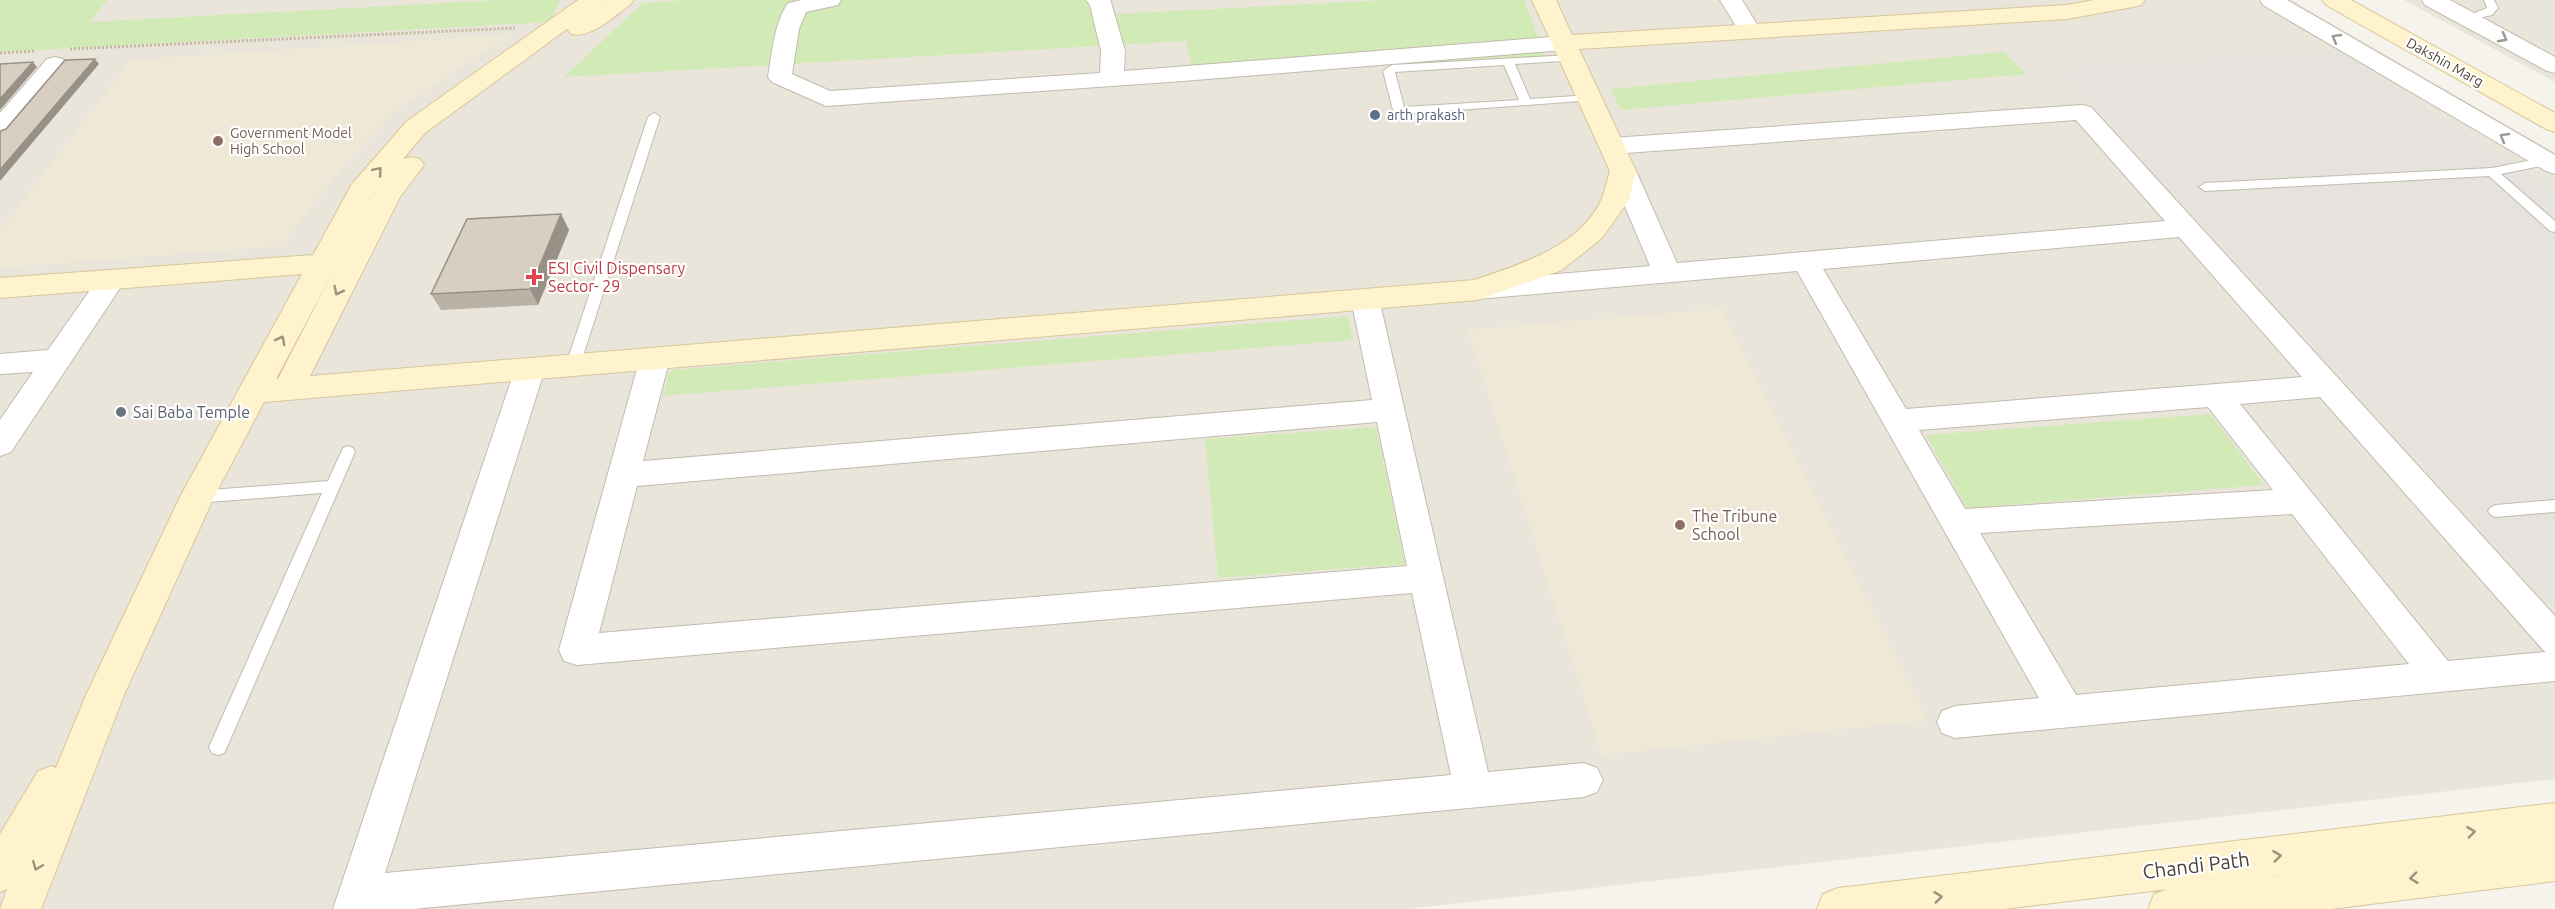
<svg xmlns="http://www.w3.org/2000/svg" width="2555" height="909" viewBox="0 0 2555 909" font-family="Ubuntu,sans-serif">
	<rect width="100%" height="100%" fill="#f6f3ec"/>
	<path fill="#eae5da" d="M0,0H2291L2555,153V779L1407,909H0Z
		M2404,0H2555V82Z"/>
	<path fill="#e6e2dd" d="M2336,50L2555,191V609L2061,68Z"/>
	<path fill="#efe8d6" d="M509,35L393,113L342,168L280,246L0,268V231L131,60Z
		M1722,309L1928,720L1602,755L1468,330Z"/>
	<path fill="#d2eab5" d="M0,0H107L90,22L501,0H560L550,22L0,52Z
		M686,0H1097L1115,14L1388,0H1524L1545,57L1194,75L1186,41L564,77L643,3Z
		M2004,52L2026,74L1621,110L1611,89Z
		M1348,316L1353,340L663,396L670,370Z
		M2210,414L2264,485L1967,508L1926,435Z
		M1376,427L1405,564L1218,578L1205,439Z"/>
	<g fill="none" stroke-linecap="round" stroke-linejoin="round">
		<g stroke="#c2bbae" stroke-width="2">
			<path id="lane" d="M2484,0H2494L2498,8L2492,15L2465,21V17L2487,8Z
				M1571,55L1575,56V60L1515,64L1530,99L1590,95L1594,96V100L1404,114L1393,110L1383,71L1392,65ZM1504,65L1519,100L1404,107L1395,72Z
				M654,113L660,117L580,365L578,368H568L566,365L648,117Z
				M2547,157L2551,158V164L2501,174L2555,221V232L2550,231L2489,176L2205,191L2199,187L2205,183L2492,168Z
				M348,446L353,448L355,452L227,747L224,753L218,755L212,753L209,747L322,493L197,503L192,501L189,497L192,493L197,491L328,481L343,448Z
				M2555,500V512L2496,517L2491,515L2488,511L2491,507L2496,505Z"/>
		</g>
		<g stroke="#c2bbae" stroke-width="2">
			<path id="street" d="M802,0H841L838,5L806,12L799,29L792,74L830,91L1100,73L1101,51L1090,5L1086,0H1110L1111,2L1125,51L1124,71L1564,36L1572,38L1576,43L1572,48L1564,50L1183,81L826,106L772,82L768,77C772,53 774,24 788,3Z
				M1720,0H1742L1761,31L1758,36L1750,38L1742,36Z
				M2260,0H2287L2555,155V174L2546,171L2263,5Z
				M2422,0H2450L2555,57V73L2547,71L2425,5Z
				M55,57L63,59L67,64L63,69L9,133L0,135V113L47,59Z
				M2082,105L2091,107L2555,616V681L1955,738L1942,733L1937,722L1942,711L1955,706L2039,698L1797,271L1477,299L1467,297L1463,290L1467,283L1477,281L1650,266L1610,171L1614,165L1623,163L1632,165L1636,171L1677,263L2165,221L2076,120L1612,154L1603,151L1599,146L1603,141L1612,138ZM2179,237L2302,377L1906,409L1823,269ZM2320,397L2543,650L2546,652L2448,661L2240,404ZM2208,407L2273,490L1965,509L1919,430ZM2292,514L2409,664L2076,695L1980,533Z
				M112,270L122,273L126,279L11,452L0,456V420L33,372L0,374V354L48,350L102,273Z
				M1365,290L1375,292L1379,299L1488,772L1584,763L1597,768L1603,780L1597,792L1584,797L413,909H333L515,369L519,362L530,359L541,362L545,369L385,873L1451,775L1412,593L577,665L564,661L559,650L640,358L645,351L655,348L665,351L670,358L643,461L1372,400L1351,299L1355,292ZM1377,422L1407,566L599,633L637,486Z"/>
		</g>
		<g stroke="#d6c79b" stroke-width="2">
			<path id="secondary" d="M578,0H605L603,2L606,0H634L630,5C614,16 591,39 571,34L567,29L425,133L403,159L411,157L420,159L424,165L400,197L310,376L1474,280C1519,265 1582,246 1602,198C1605,189 1607,180 1610,171L1532,0H1556L1572,35L2067,5L2094,0H2145L2141,5L2133,7L2067,19L1579,49L1636,171L1629,200L1602,238L1562,270L1477,300L264,402L214,497L124,695L41,909H0L7,889L0,892V834L38,771L52,766L56,768L86,695L180,497L302,274L0,298V278L313,255L352,184L407,121ZM377,190L373,195L342,253L374,193ZM333,272L278,379H276Z
				M2322,0H2351L2555,113V132L2546,129L2326,5Z
				M2555,803V841L2273,876L2555,841V881L2331,909H2148L2154,894L2168,889L2004,909H1817L1823,894L1838,888Z"/>
		</g>
		<path stroke="#c4b79f" stroke-width="3" stroke-dasharray="2 2" stroke-linecap="butt" d="M70,49L515,28
			M0,53L36,51"/>
		<use href="#lane" fill="#fff" fill-rule="evenodd"/>
		<use href="#street" fill="#fff" fill-rule="evenodd"/>
		<use href="#secondary" fill="#fff3cd" fill-rule="evenodd"/>
	</g>
	<path fill="#bab2a6" d="M561,214L569,230L538,305L441,310L431,294Z"/>
	<path fill="#979187" d="M95,59L99,64L0,181V170Z
		M33,62L37,67L0,110V99Z
		M561,214L569,230L538,305L530,289Z"/>
	<path fill="#d8cfc1" stroke="#979187" stroke-width="1.5" d="M95,59L0,170V131L6,129L65,60Z
		M33,62L0,99V64Z
		M561,214L530,289L431,294L467,219Z"/>
	<defs><path id="oneway-chevron" d="M-2-3.5L2.5 0L-2 3.5" fill="none" stroke-width="1.6" stroke-linecap="round" stroke-linejoin="round" transform="scale(1.5)"/></defs>
	<g stroke="#9c9892">
		<use href="#oneway-chevron" transform="translate(2336 38) rotate(-150)"/>
		<use href="#oneway-chevron" transform="translate(2503 38) rotate(28)"/>
		<use href="#oneway-chevron" transform="translate(2504 137) rotate(-150)"/>
	</g>
	<g stroke="#9c937c">
		<use href="#oneway-chevron" transform="translate(378 171) rotate(-50)"/>
		<use href="#oneway-chevron" transform="translate(338 291) rotate(117)"/>
		<use href="#oneway-chevron" transform="translate(281 340) rotate(-62)"/>
		<use href="#oneway-chevron" transform="translate(2471 832) rotate(-7)"/>
		<use href="#oneway-chevron" transform="translate(2277 856) rotate(-7)"/>
		<use href="#oneway-chevron" transform="translate(37 866) rotate(112)"/>
		<use href="#oneway-chevron" transform="translate(2414 878) rotate(173)"/>
		<use href="#oneway-chevron" transform="translate(1938 897) rotate(-7)"/>
	</g>
	<circle fill="#5c6f8a" stroke="#fff" stroke-width="2" cx="1375" cy="115" r="6"/>
	<g fill="#8d6e63" stroke="#fff" stroke-width="2">
		<circle cx="218" cy="141" r="6"/>
		<circle cx="1680" cy="525" r="6"/>
	</g>
	<path fill="#e0444e" stroke="#fff" stroke-width="2" d="M531 268h6v6h6v6h-6v6h-6v-6h-6v-6h6z"/>
	<circle fill="#6b7280" stroke="#fff" stroke-width="2" cx="121" cy="412" r="6"/>
	<g text-anchor="middle" dominant-baseline="central" stroke-width="4.5" stroke-linejoin="round" paint-order="stroke">
		<g font-size="14" fill="#4b4439" stroke="#fff">
			<text transform="translate(2445 62) rotate(29)">Dakshin Marg</text>
		</g>
		<g font-size="14" fill="#4e5e75" stroke="#fff" text-anchor="start">
			<text x="1387" y="115">arth prakash</text>
		</g>
		<g font-size="14" fill="#785e54" stroke="#fff" text-anchor="start">
			<text x="230" y="133">Government Model<tspan x="230" dy="16">High School</tspan></text>
		</g>
		<g font-size="16" fill="#be3a42" stroke="#fff" text-anchor="start">
			<text x="548" y="268">ESI Civil Dispensary<tspan x="548" dy="18">Sector- 29</tspan></text>
		</g>
		<g font-size="16" fill="#5b616d" stroke="#fff" text-anchor="start">
			<text x="133" y="412">Sai Baba Temple</text>
		</g>
		<g font-size="16" fill="#785e54" stroke="#fff" text-anchor="start">
			<text x="1692" y="516">The Tribune<tspan x="1692" dy="18">School</tspan></text>
		</g>
		<g font-size="20" fill="#4b4439" stroke="#fff">
			<text transform="translate(2196 865) rotate(-7)">Chandi Path</text>
		</g>
	</g>
</svg>
